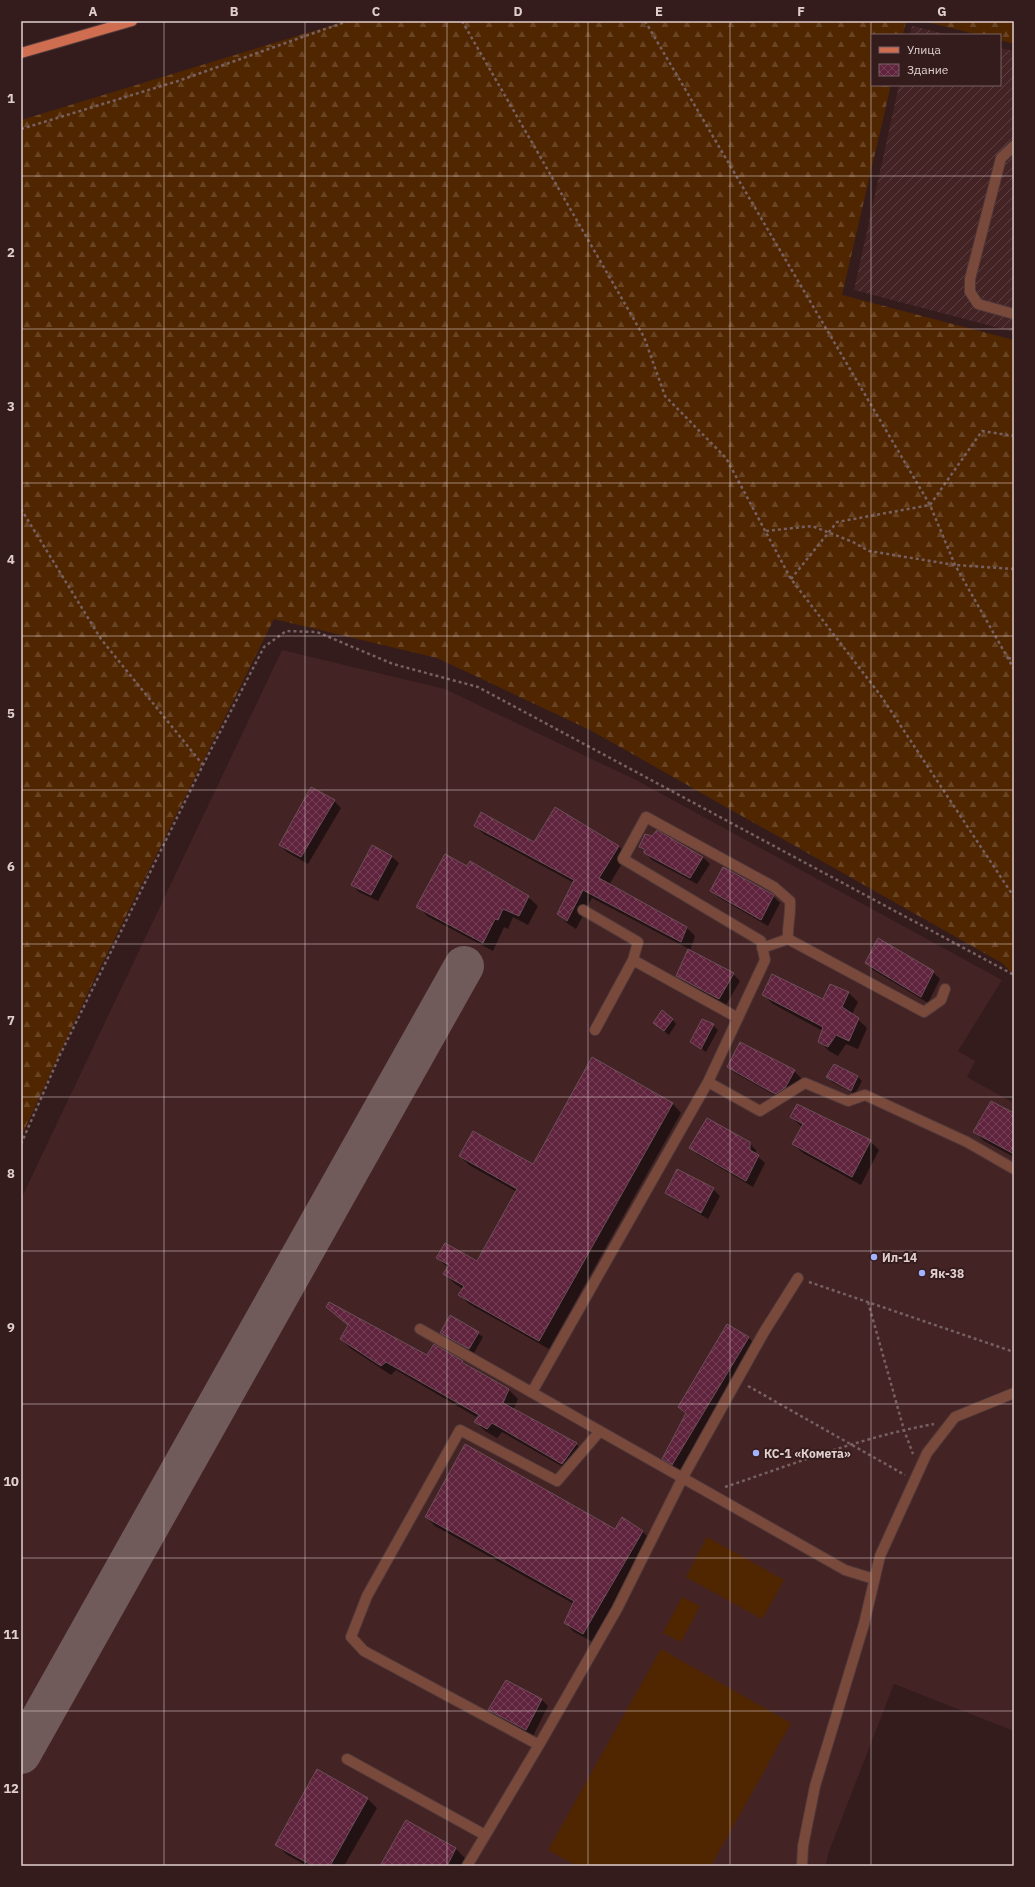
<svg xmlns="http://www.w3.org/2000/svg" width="1035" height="1887" viewBox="0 0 1035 1887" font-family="'IBM Plex Sans',sans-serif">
	<defs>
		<pattern id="industrial-furrows" width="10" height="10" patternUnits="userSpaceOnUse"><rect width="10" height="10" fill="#432324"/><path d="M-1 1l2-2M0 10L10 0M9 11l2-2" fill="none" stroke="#5e4243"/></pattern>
		<pattern id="forest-firs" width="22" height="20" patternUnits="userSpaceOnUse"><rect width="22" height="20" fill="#502600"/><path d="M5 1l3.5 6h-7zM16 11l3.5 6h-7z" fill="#694424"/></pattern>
		<pattern id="building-cross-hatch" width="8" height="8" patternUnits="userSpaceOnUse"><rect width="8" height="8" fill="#5f233d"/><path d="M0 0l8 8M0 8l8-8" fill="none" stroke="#764258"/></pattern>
	</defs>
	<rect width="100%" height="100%" fill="#341b1c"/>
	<path fill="#432324" d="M282,650L445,689L638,781L1002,980L958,1051L975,1061L967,1077L1014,1103V1731L894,1684L828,1854L826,1866H21V1199Z"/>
	<path fill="url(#industrial-furrows)" d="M912,26H913L949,35H910Z
		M1000,48L1014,51V332L854,290L899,85H1000Z"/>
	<path fill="#502600" d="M707,1537L784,1580L762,1619L686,1577Z
		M682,1597L700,1606L681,1642L663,1633Z
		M661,1649L791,1723L711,1866H577L548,1850Z"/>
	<path fill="url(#forest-firs)" d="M346,21H906L903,35H872V85H891L842,295L1014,340V975L1002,963L590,730L437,658L274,619L93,982L21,1137V120Z
		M923,21H1014V44L1000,40V35H979Z"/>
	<path fill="#0007" d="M334,801L341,808L308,864L287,852L280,845Z
		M475,826L535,843L619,846L627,855L609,885L687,928L695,936L690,951L733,974L740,981L726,1005L684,983L677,976L689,949L592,898L576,929L567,923L558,914L574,883L484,834Z
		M640,847L703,857L710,864L697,884L652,860Z
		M392,857L399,863L378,901L359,892L352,885Z
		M711,890L773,896L780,903L768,926L718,897Z
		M528,897L538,906L528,925L513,917L508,929L504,927L493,951L427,916L418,906Z
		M866,963L933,972L940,979L928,1003L873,970Z
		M830,986L849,993L858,1002L852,1014L867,1028L858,1049L846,1044L838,1056L829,1051L820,1042L823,1031L773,1004L764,995L824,1000Z
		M672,1019L676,1024L669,1035L659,1027Z
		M713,1025L718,1030L706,1052L692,1042Z
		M834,1065L858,1077L862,1081L855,1094L832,1082L828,1077Z
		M728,1067L794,1071L801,1078L791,1095L783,1100L735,1073Z
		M672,1103L681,1113L549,1349L469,1304L460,1295L463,1289L454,1283L445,1274L448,1268L438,1258L478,1263L517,1192L469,1165L460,1156L533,1165Z
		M1014,1114V1157L984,1141L975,1132Z
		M791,1117L870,1141L879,1150L861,1185L803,1153L793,1144L802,1127Z
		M749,1143L756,1150V1155L765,1163L753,1187L697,1154L690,1148Z
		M713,1189L720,1196L708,1219L674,1199L667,1192Z
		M327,1307L427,1357L462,1361L509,1390L518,1399L513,1410L576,1444L586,1453L572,1472L502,1432L497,1438L485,1431L475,1422L478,1418L396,1370L391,1375L350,1348L341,1339L349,1326Z
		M451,1316L483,1337L474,1353L446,1337L441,1333Z
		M728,1325L749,1338L758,1347L682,1473L673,1468L663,1459L686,1414L679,1407Z
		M426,1517L616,1530L622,1519L643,1532L652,1541L593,1642L574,1632L565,1623L574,1604L435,1526Z
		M541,1699L548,1706L533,1736L496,1717L489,1710Z
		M367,1798L377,1808L344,1866H307L286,1854L277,1845Z
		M406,1821L456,1849L465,1858L461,1866H381Z"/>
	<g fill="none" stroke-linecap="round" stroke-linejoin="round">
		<path stroke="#705a5a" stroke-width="40" d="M21,1754L464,966"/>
	</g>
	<path fill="url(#building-cross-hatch)" stroke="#6b4f58" d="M311,787L335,800L301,857L279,845Z
		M555,807L619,846L599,878L687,927L681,942L583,890L567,921L557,914L574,880L474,826L481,812L534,842Z
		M657,830L703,857L690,878L644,853V849L639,847L645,834L652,836Z
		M372,845L392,856L371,895L351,885Z
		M445,854L467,866L470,861L529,896L519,916L503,909L498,920L495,919L483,943L416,907Z
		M723,867L774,895L761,920L710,891Z
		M878,938L934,971L921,997L865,963Z
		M688,949L734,973L719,999L676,976Z
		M772,974L823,999L830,984L849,992L842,1007L859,1018L849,1041L836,1035L828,1047L818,1042L823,1027L762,995Z
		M662,1010L673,1019L664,1031L653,1023Z
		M702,1019L714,1024L701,1049L690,1042Z
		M740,1042L795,1070L785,1088L775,1094L727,1067Z
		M592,1057L673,1103L539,1341L458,1295L464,1286L443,1274L449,1265L436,1258L445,1243L477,1261L517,1189L459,1156L473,1131L533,1164Z
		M834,1064L858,1076L851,1091L826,1077Z
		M991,1101L1014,1113V1154L973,1132Z
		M797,1104L871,1140L852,1177L792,1144L803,1124L790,1117Z
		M707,1118L750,1142V1150L759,1155L746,1181L689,1148Z
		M677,1169L714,1188L701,1213L665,1193Z
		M329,1302L427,1355L434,1344L463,1361L462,1362L509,1389L503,1403L577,1443L562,1464L492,1423L487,1429L474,1422L479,1415L386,1362L381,1366L340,1339L348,1325L326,1307Z
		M450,1315L479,1332L469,1349L440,1333Z
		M727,1324L749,1337L672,1465L662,1459L686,1413L678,1407Z
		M465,1444L615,1529L622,1517L643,1531L583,1634L564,1623L574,1601L425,1517Z
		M506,1680L542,1699L526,1730L488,1710Z
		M317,1769L368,1798L330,1866H313L275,1845Z
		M406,1820L456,1848L447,1866H380Z"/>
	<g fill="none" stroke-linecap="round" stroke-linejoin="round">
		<g stroke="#503839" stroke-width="12">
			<path id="minor" d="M1014,146L1001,158L970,279V292L978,304L1014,314
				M583,910L638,942L633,960L595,1030
				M762,948L788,939
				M633,960L738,1018
				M945,989L941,1000L924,1012L788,939C787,926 791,916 790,901L774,887L646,817L623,859L761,941L765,960L708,1082L760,1111L805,1083L848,1101L865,1095L967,1142L1014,1169
				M420,1329L845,1570L874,1579
				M532,1392L708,1082
				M539,1745L617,1609L683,1477L764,1332L798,1278
				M347,1759L485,1835
				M467,1866L539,1745L364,1651L351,1637L367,1596L460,1430L557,1481L600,1431
				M802,1866L803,1846L815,1786L864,1624L880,1556L927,1453L955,1417L1014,1393"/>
		</g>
		<g stroke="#503839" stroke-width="12">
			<path id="major" d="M21,53L132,21"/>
		</g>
		<path stroke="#776061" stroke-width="2.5" stroke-dasharray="3 3" stroke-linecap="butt" d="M462,21L644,337L665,396L726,458L791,579L881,696L1014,897
			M645,21L930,505L955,565L1014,669
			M21,129L178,81L348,21
			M21,509L101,639L203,765
			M766,531L812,526L853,542L869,551L955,565L1014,569
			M791,579L837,522L930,505L982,431L1014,436
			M1008,658L1014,659
			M21,1144L60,1055L203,765L264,647L286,631L317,632L393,664L478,687L1014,975
			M809,1282L1014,1352
			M868,1302L904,1430L913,1454
			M748,1386L905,1475
			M725,1487C794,1464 862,1437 934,1424"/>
		<use href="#minor" stroke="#794a3c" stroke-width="10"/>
		<use href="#major" stroke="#ce6d50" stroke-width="10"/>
	</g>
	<path fill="none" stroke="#e1cfcf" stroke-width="1" stroke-opacity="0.55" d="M164,21V1866M305,21V1866M447,21V1866M588,21V1866M730,21V1866M871,21V1866M21,176H1014M21,329H1014M21,483H1014M21,636H1014M21,790H1014M21,944H1014M21,1097H1014M21,1251H1014M21,1404H1014M21,1558H1014M21,1711H1014"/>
	<g fill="#a3b2fd" stroke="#341b1c" stroke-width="1.5">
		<circle cx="874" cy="1257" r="4"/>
		<circle cx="922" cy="1273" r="4"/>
		<circle cx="756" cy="1453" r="4"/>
	</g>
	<g text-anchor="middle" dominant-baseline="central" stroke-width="3.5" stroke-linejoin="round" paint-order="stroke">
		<g font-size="12" font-weight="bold" fill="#e1cfcf" stroke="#341b1c" text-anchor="start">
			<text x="882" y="1257">Ил-14</text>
			<text x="930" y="1273">Як-38</text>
			<text x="764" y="1453">КС-1 «Комета»</text>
		</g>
	</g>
	<rect width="1035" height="1887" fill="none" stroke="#341b1c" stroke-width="44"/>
	<rect x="871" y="34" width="130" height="52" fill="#341b1c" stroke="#796364"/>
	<rect x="879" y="47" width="20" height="6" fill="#ce6d50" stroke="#796364"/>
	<text x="907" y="54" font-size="12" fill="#e1cfcf">Улица</text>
	<rect x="879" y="64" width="20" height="12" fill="url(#building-cross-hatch)" stroke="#796364"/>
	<text x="907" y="74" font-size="12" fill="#e1cfcf">Здание</text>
	<rect x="22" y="22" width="991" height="1843" fill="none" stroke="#e1cfcf" stroke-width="1.5"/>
	<g font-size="13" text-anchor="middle" font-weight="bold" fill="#e1cfcf">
		<text x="93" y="16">A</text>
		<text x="234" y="16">B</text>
		<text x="376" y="16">C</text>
		<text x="518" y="16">D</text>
		<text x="659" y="16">E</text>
		<text x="801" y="16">F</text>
		<text x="942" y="16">G</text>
		<text x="11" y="103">1</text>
		<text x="11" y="257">2</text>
		<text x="11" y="411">3</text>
		<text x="11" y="564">4</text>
		<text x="11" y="718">5</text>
		<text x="11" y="871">6</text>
		<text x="11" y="1025">7</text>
		<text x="11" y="1178">8</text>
		<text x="11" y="1332">9</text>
		<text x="11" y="1486">10</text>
		<text x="11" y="1639">11</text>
		<text x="11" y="1793">12</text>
	</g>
</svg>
